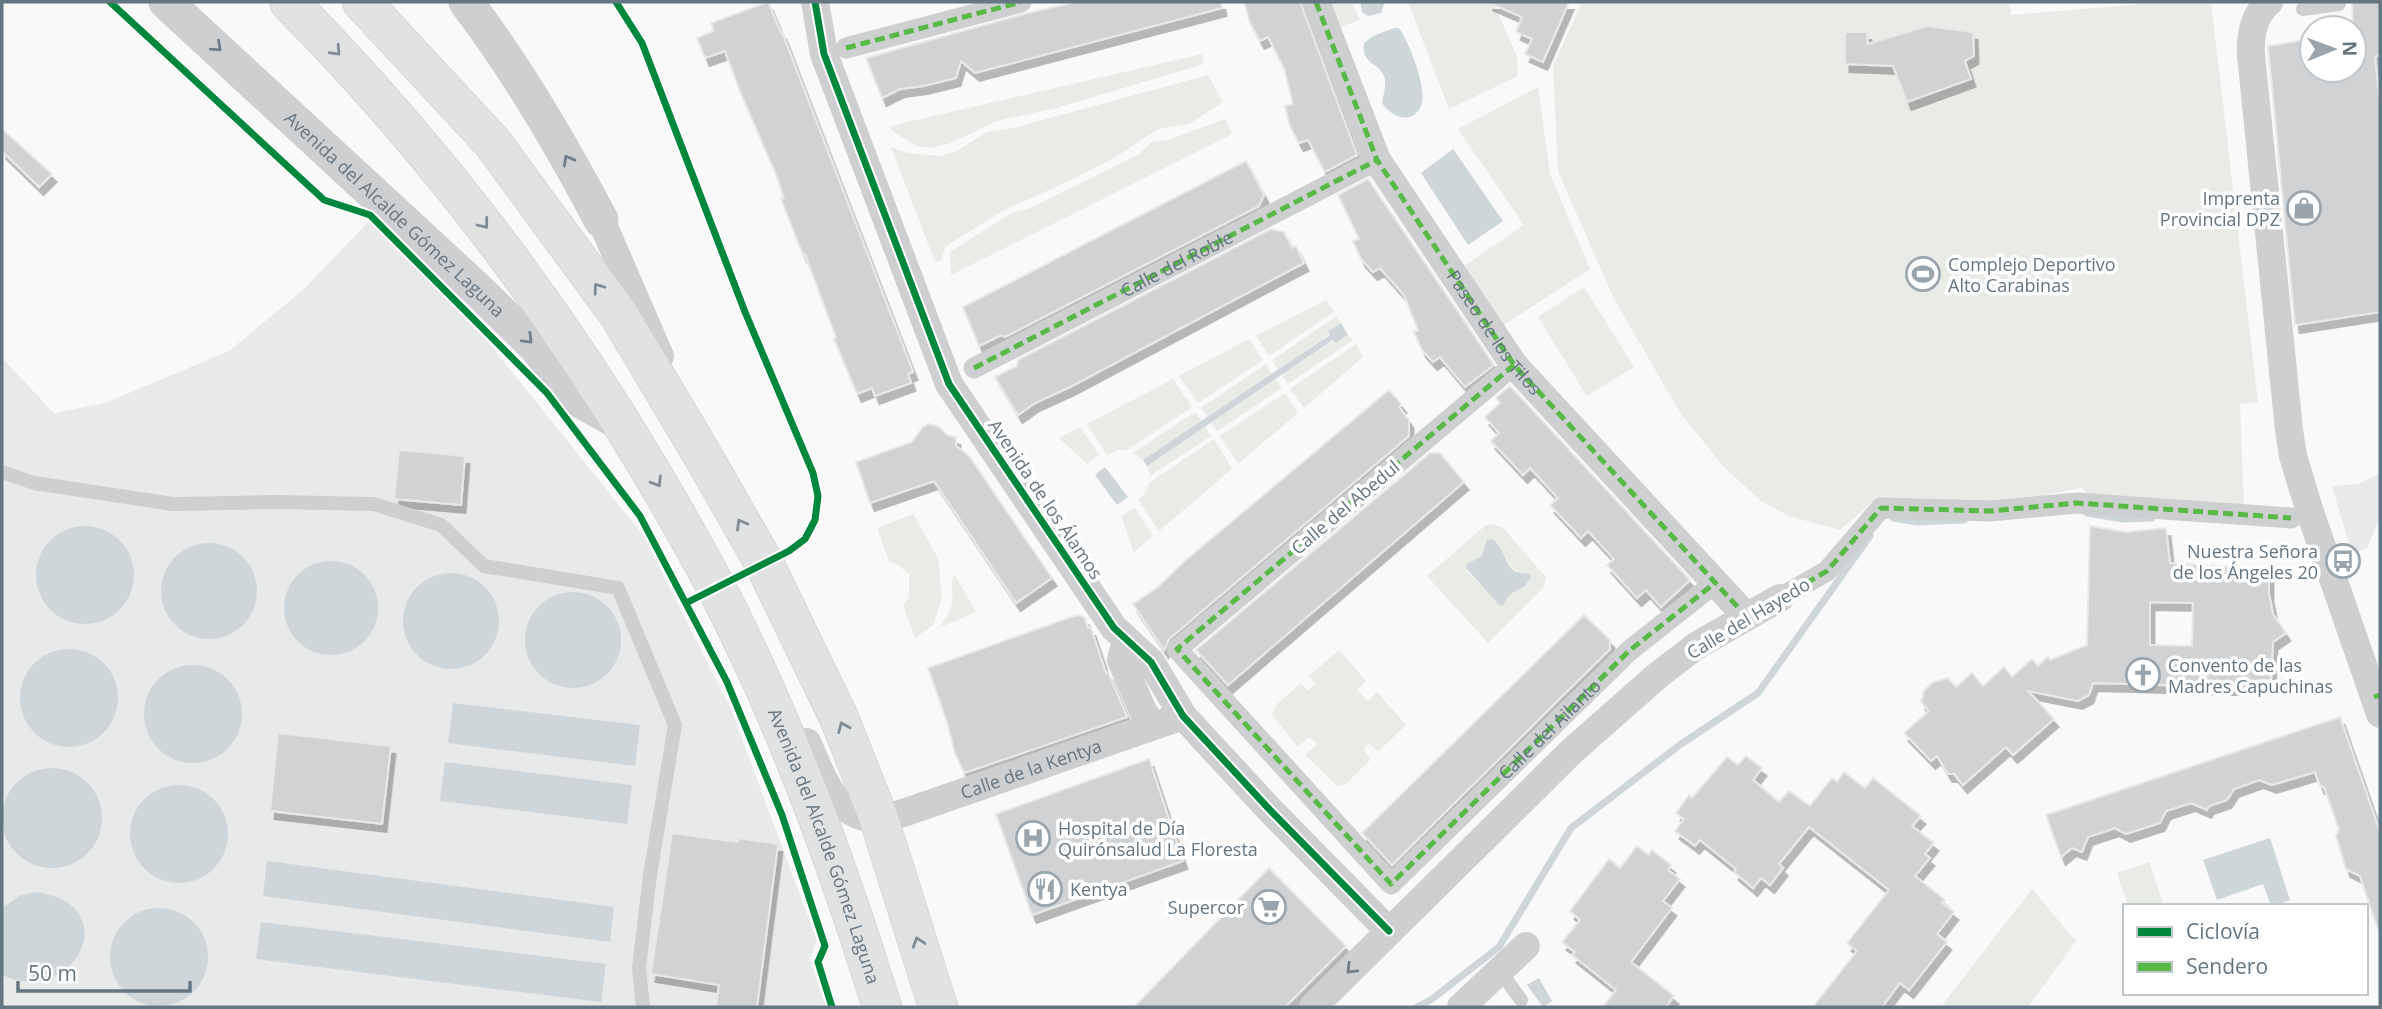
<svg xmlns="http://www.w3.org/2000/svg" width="2382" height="1009" viewBox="0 0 2382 1009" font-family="'Open Sans',sans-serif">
	<defs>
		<filter id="shadow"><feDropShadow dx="4.5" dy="8" stdDeviation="0" flood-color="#0004"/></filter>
	</defs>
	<rect width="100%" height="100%" fill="#f9f9f9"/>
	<path fill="#e8e9e9" d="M370,220L473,323L643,535L731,709L817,941L810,958L826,1007H2V358L54,413L105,403L229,351L303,290Z
		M2380,473V518L2367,548L2352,554L2332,486L2358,484Z"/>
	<path fill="#e8ebe6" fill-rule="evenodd" d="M1327,2H1352L1360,20L1337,28Z
		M1408,2H1493L1517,57L1518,76L1449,109Z
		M1582,2H2009L2011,15L2168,2H2211L2258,402L2240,404L2244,508L2091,497L2082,488L1998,503L1963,505L1877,498L1840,530L1789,516L1762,502L1723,466L1681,414L1613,297L1558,171L1553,66Z
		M1202,54L1204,64L1056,108L997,121L948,144L930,148L917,146L893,132L890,126Z
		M1208,75L1223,102L1189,124L1158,129L1114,158L1069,181L1002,211L945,247L941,261L935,262L891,147L907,153L940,156L955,152L987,132L1013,128Z
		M1538,87L1550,174L1590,269L1502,326L1461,268L1524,225L1458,129Z
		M1225,119L1232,134L951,275L950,252L1013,212L1028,209L1138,155L1152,142L1168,140Z
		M1584,287L1634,367L1587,396L1538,317Z
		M1326,300L1334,312L1269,356L1256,336Z
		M1337,316L1341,323L1328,331L1330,334L1278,370L1272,360Z
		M1348,335L1353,340L1288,384L1282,375L1334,340L1337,343Z
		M1249,339L1263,360L1198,403L1179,376Z
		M1356,344L1363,357L1304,408L1290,389Z
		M1266,364L1272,374L1207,417L1201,408Z
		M1173,379L1192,407L1127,450H1118L1107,455L1087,424Z
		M1276,379L1282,388L1217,431L1211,423Z
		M1285,393L1298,413L1238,464L1220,436Z
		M1195,412L1202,421L1143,460L1133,453Z
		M1080,427L1099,455L1087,464L1059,438Z
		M1205,427L1211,436L1150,476L1147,466Z
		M1214,439L1232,469L1159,531L1138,500L1146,492L1149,483Z
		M1135,508L1153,536L1134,552L1121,516Z
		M913,514L938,558L942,599L933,625L915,638L903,605L909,598V574L897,564L889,561L877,528Z
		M1492,524L1503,528L1546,577L1543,588L1488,643L1427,576L1486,525ZM1497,541C1507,554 1507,572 1526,573L1525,586L1509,595L1501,606L1467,571V564L1482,556L1485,547Z
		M954,574L976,612L939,628C944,620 951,612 952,602C954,592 950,584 954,574Z
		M1339,650L1366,681L1357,690L1368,701L1377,692L1406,725L1378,752L1369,743L1363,750L1371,759L1346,784L1337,786L1305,755L1317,744L1309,737L1298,747L1272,715L1275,706L1301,683L1308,690L1316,684L1309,676Z
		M2149,862L2164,906H2128L2117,873Z
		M2032,889L2076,941L2028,1007H1947L1943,1004Z"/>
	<path fill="#ced6d9" d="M1360,2H1385L1381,13L1368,16L1362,12Z
		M1394,28H1399C1409,42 1428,89 1421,106C1412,126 1391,117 1382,103C1383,96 1386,87 1385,80C1382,61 1361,67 1364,43L1373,36Z
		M1453,149L1503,221L1468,245L1421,173Z
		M1341,323L1348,335L1336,343L1333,340L1147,466L1143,460L1330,335L1328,331Z
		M1105,467L1128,497L1117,505L1095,475Z
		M36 575a49 49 0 1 1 98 0a49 49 0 1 1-98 0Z
		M1492,539C1506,547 1504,567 1517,572C1521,573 1525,573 1529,574L1531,577L1525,586L1509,595L1503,606L1498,604L1466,568L1467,564L1482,556L1487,540Z
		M161 591a48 48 0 1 1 96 0a48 48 0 1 1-96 0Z
		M284 608a47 47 0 1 1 94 0a47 47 0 1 1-94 0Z
		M403 621a48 48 0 1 1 96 0a48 48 0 1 1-96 0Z
		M525 640a48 48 0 1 1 96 0a48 48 0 1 1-96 0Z
		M20 698a49 49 0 1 1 98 0a49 49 0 1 1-98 0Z
		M144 714a49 49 0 1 1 98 0a49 49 0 1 1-98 0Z
		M453,703L640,725L635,766L448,743Z
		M445,762L632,785L627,824L440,801Z
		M2 818a50 50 0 1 1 100 0a50 50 0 1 1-100 0Z
		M130 834a49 49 0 1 1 98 0a49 49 0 1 1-98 0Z
		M2270,838L2290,900L2271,906L2263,884L2217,900L2203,860Z
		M267,861L614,907L610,942L263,896Z
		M34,892C127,901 77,1009 2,975V908L19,896Z
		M110 957a49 49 0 1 1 98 0a49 49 0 1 1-98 0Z
		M261,922L606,964L601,1002L256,959Z
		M1539,978L1552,1001L1543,1007L1527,985Z"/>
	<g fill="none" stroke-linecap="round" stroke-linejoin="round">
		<path stroke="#ced6d9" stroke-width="7" d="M2087,513L2123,519L2152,518
			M1893,518L1917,522L1964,520
			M1417,1007L1432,999L1499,947L1571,828L1681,744L1758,693L1870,536"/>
	</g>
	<path fill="#d0d2d3" stroke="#e8e8e8" stroke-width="2" fill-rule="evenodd" filter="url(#shadow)" d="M768,2L781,33L782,32L913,372L908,374L911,383L875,396L872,388L857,394L834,339L836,338L805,254L803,255L781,199L784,198L775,172L741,94L725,51L705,58L697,38L714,31L711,23Z
		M1076,2H1221L1222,8L975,73L961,61L956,78L923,86L900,89L882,98L866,58L1028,13Z
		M1244,2H1300L1357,155L1325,172L1308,140L1299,143L1290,126L1285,106L1293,104L1284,68L1268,37L1260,41L1250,23Z
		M1488,2H1569L1543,62L1525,54L1532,39L1516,32L1522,17Z
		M2352,2H2380V54L2375,57L2380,105V312L2295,325L2268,46L2312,39V70H2354Z
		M1927,26L1973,32L1974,56L1965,61L1971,79L1907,102L1893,66L1845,64V32H1867L1868,44Z
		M2,129L52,174L39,187L2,151Z
		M1246,161L1264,195L1259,206L1005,337L1001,335L979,346L963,307Z
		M1368,179L1494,365L1465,387L1440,357L1433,362L1422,350L1414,332L1418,330L1404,295L1380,268L1373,272L1361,259L1353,241L1359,239L1338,195Z
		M1271,229L1284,232L1292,248L1296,246L1304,263L1070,387L1035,403L1018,415L995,377L1017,366L1018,360Z
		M1510,386L1690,580L1661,607L1646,590L1637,598L1607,565L1614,559L1588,531L1581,538L1550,505L1558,498L1530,468L1523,475L1491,441L1499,433L1485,417L1500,403L1496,398Z
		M1389,390L1402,405L1399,407L1409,420V436L1169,639L1164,650L1133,604L1158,587L1186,560Z
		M929,424L939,427L947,435L956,437V446L969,456L1052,578L1016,603L934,481L870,503L856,462L912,442L923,427Z
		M399,450L465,456L461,505L394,499Z
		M1430,453H1440L1464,482L1228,685L1196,650Z
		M2090,526L2125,532L2166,528L2170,563L2246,568V571H2252V575H2269V594L2273,614L2286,633L2273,642L2271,680H2262V683H2247L2248,687H2229L2093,683L2089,695L2078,701L2028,691L2054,719L2013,755L2006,747L1963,785L1954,774H1948L1937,756L1931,761L1904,733L1929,711L1921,702L1924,691L1932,683L1948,678L1956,687L1972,673L1983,686L2004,667L2012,677L2032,659L2038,666L2048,657L2050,660L2087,645ZM2150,602L2193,603L2192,646L2150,645Z
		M1077,615L1084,617L1088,628H1091L1106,673L1108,672L1127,717L964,773L955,753L947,722L928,668Z
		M1584,615L1610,640V649L1392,865L1362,833Z
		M2340,717L2380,832V927H2377L2360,876L2346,869L2336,836L2339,830L2324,787L2320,786L2315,772L2272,785L2259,780L2234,789L2227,800L2209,806L2207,810L2191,803L2166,811L2160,823L2126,834L2115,828L2088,837L2082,852L2072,848L2061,857L2046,815Z
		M278,733L391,746L382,824L270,811Z
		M1746,756L1762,768L1753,780L1779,802L1789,791L1810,806L1832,778L1837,782L1844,772L1865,788L1873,778L1921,816L1912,826L1934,843L1925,854L1930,858L1915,876L1945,900L1942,903L1954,912L1937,934L1947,942L1909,990L1900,983L1882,1007H1813L1857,951L1847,943L1889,890L1809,827L1779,864L1783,868L1770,885L1761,878L1753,888L1734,872L1736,869L1700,840L1695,846L1675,831L1684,819L1676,813L1689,795L1692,798L1727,757L1738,765Z
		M1149,759L1183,861L1032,915L996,814Z
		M672,833L738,842V838L778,844L757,1007H716L719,985L651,974Z
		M1637,846L1649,855L1652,850L1671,865L1668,870L1680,879L1663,901L1672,908L1631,962L1674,996L1666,1007H1603L1616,990L1572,955L1575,952L1562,942L1580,920L1570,911L1609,859L1620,868Z
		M1269,868L1346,946L1285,1007H1134Z"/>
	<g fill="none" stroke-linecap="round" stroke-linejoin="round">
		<g stroke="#d5d6d7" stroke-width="40">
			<g id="primary">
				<path id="s4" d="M289,2C427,142 546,296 647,465C679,519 711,574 738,631C797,752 842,879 882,1007"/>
				<path d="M362,2L492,142L619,315L703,456L764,563L840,720L879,819L938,1007"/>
			</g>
		</g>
		<path stroke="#cecfd0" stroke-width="14" d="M2303,9L2339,4V2
			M2,472L34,483L173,504L276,502L374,504L441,525L484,566L618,588L675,725L650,875L639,968L643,1007
			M1500,971L1521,1000"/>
		<path stroke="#cecfd0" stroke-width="21" d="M846,48L1021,2
			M1514,365L1177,649L1391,884L1629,651L1715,583
			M974,368L1377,160
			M1780,598L1827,571L1881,508L1990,511L2077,503L2291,518"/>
		<g stroke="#cecfd0" stroke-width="28">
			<path d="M815,2L824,54L949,384L1114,628L1151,662L1183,716L1270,810L1389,931"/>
			<path id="s1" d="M1316,2L1377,160L1514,365L1746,616"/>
			<path d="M2269,2C2253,16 2250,35 2251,55L2289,430L2293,456L2310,512L2380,714"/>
			<path d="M601,220L660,356"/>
			<path d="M1126,640L1121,660L1143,711L1153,726"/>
			<path id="s2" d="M807,742C822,775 833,817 877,819C887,819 899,814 909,811L1183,716"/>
			<path d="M1313,1007L1572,751L1657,676L1696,646L1780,598"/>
			<path d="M1461,1007L1526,946"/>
		</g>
		<g stroke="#cecfd0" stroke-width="35">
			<path id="s3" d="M166,2L479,291L535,346L581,401L622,424"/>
			<path d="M466,2C518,70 561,144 601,220"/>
		</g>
		<use href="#primary" stroke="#e1e2e2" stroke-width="38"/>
		<g stroke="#58b947" stroke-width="5" stroke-dasharray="10 5" stroke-linecap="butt">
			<path d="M1316,2L1377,160L1514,365L1746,616"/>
			<path d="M846,48L1021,2"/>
			<path id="s5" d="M1514,365L1177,649L1391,884L1629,651L1715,583"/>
			<path id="s6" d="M974,368L1377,160"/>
			<path d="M1780,598L1827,571L1881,508L1990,511L2077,503L2291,518"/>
			<path d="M2374,697L2380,695"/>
		</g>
		<g stroke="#fff" stroke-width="11">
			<path id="cycleway" d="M110,2L324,200L370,215L547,393L640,516L727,682L782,815L825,946L818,962L832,1007
				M616,2L642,43L745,312L813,473L818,496L815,520L805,539L789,551L686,603
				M815,2L824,54L949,384L1114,628L1151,662L1183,716L1270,810L1389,931"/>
		</g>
		<use href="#cycleway" stroke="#00873e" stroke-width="7"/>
	</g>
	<defs><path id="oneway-chevron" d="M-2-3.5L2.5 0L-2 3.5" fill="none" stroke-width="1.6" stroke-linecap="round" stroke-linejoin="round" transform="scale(1.75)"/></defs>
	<g stroke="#707f8b">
		<use href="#oneway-chevron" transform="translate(217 47) rotate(42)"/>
		<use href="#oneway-chevron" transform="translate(568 160) rotate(-119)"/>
		<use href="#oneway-chevron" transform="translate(528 339) rotate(45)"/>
		<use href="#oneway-chevron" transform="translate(1351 969) rotate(135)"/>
	</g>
	<g stroke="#7e8c96">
		<use href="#oneway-chevron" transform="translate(336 51) rotate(47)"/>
		<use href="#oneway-chevron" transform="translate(484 224) rotate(52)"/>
		<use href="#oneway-chevron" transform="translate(598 288) rotate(-126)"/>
		<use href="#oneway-chevron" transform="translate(657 482) rotate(59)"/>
		<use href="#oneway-chevron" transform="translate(741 524) rotate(-120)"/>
		<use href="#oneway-chevron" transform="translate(843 727) rotate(-113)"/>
		<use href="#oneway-chevron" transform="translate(918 942) rotate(-108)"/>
	</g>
	<defs>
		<g id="shop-ring" transform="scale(1.75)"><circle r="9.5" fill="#fff" stroke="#99a4ac" stroke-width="1.5"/><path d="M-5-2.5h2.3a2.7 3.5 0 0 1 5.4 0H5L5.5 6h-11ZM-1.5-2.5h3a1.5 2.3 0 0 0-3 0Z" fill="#99a4ac"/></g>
		<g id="stadium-ring" transform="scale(1.75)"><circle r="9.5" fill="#fff" stroke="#99a4ac" stroke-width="1.5"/><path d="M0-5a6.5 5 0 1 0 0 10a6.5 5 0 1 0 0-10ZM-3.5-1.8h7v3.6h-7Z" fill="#99a4ac"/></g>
		<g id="bus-ring" transform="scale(1.75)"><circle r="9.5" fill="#fff" stroke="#99a4ac" stroke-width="1.5"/><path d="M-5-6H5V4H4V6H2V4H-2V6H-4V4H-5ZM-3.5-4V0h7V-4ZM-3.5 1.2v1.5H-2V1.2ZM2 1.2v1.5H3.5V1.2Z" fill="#99a4ac"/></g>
		<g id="church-ring" transform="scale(1.75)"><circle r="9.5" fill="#fff" stroke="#99a4ac" stroke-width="1.5"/><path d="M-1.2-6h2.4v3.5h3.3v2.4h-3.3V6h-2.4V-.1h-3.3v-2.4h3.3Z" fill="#99a4ac"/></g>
		<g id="hospital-ring" transform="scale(1.75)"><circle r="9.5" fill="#fff" stroke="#99a4ac" stroke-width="1.5"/><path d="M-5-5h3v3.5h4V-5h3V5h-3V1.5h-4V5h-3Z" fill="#99a4ac"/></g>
		<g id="restaurant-ring" transform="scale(1.75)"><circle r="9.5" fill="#fff" stroke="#99a4ac" stroke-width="1.5"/><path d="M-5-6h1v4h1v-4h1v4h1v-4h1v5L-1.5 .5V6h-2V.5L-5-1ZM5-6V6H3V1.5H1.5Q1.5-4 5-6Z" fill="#99a4ac"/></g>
		<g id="supermarket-ring" transform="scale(1.75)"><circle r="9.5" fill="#fff" stroke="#99a4ac" stroke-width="1.5"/><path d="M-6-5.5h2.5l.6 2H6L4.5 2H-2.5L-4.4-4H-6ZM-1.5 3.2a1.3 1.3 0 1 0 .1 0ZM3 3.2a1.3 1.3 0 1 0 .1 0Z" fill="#99a4ac"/></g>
	</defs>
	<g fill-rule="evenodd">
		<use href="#shop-ring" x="2304" y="208"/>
		<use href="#stadium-ring" x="1923" y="274"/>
		<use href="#bus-ring" x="2343" y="561"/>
		<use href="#church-ring" x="2143" y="675"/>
		<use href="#hospital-ring" x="1033" y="838"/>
		<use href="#restaurant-ring" x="1045" y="889"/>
		<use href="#supermarket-ring" x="1269" y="907"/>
	</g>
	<g text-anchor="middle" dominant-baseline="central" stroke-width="7" stroke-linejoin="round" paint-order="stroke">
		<g font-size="18" fill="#657683" stroke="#fff" text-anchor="start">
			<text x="2280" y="198" text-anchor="end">Imprenta<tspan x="2280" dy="21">Provincial DPZ</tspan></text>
			<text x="1948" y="264">Complejo Deportivo<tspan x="1948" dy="21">Alto Carabinas</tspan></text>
			<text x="2318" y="551" text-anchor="end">Nuestra Señora<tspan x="2318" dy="21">de los Ángeles 20</tspan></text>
			<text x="2168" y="665">Convento de las<tspan x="2168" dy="21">Madres Capuchinas</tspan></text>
			<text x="1058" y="828">Hospital de Día<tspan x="1058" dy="21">Quirónsalud La Floresta</tspan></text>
			<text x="1070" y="889">Kentya</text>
			<text x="1244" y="907" text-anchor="end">Supercor</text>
		</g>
		<g font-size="18" fill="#657683" stroke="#fff">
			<text stroke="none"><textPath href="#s3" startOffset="312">Avenida del Alcalde Gómez Laguna</textPath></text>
			<text stroke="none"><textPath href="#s6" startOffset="228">Calle del Roble</textPath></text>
			<text stroke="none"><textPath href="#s1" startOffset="378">Paseo de los Tilos</textPath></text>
			<text transform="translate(1046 499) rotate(56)">Avenida de los Álamos</text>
			<text transform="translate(1345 507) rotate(-40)">Calle del Abedul</text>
			<text transform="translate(1748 618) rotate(-31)">Calle del Hayedo</text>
			<text stroke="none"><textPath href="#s5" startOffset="980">Calle del Ailanto</textPath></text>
			<text stroke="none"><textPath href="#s2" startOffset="273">Calle de la Kentya</textPath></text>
			<text stroke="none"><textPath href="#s4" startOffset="1008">Avenida del Alcalde Gómez Laguna</textPath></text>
		</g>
	</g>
	<rect width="2382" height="1009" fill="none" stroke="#657683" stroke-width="7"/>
	<rect x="2123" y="904" width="245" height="91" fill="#ffffff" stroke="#c1c8cd" stroke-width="2"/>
	<rect x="2137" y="927" width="35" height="10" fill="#00873e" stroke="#c1c8cd" stroke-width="2"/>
	<text x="2186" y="939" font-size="21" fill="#657683">Ciclovía</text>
	<rect x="2137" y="962" width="35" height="10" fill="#58b947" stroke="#c1c8cd" stroke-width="2"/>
	<text x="2186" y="974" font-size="21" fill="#657683">Sendero</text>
	<g transform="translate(2333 49) rotate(89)"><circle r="33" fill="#ffffff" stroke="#c1c8cd" stroke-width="2"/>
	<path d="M0-5L12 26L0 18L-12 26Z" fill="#99a4ac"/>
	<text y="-10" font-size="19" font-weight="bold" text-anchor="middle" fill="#657683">N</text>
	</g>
	<path d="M18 981v10h172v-10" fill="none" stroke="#657683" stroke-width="3.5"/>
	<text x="28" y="981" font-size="21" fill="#657683" stroke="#ffffff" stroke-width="5" paint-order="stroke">50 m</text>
</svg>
